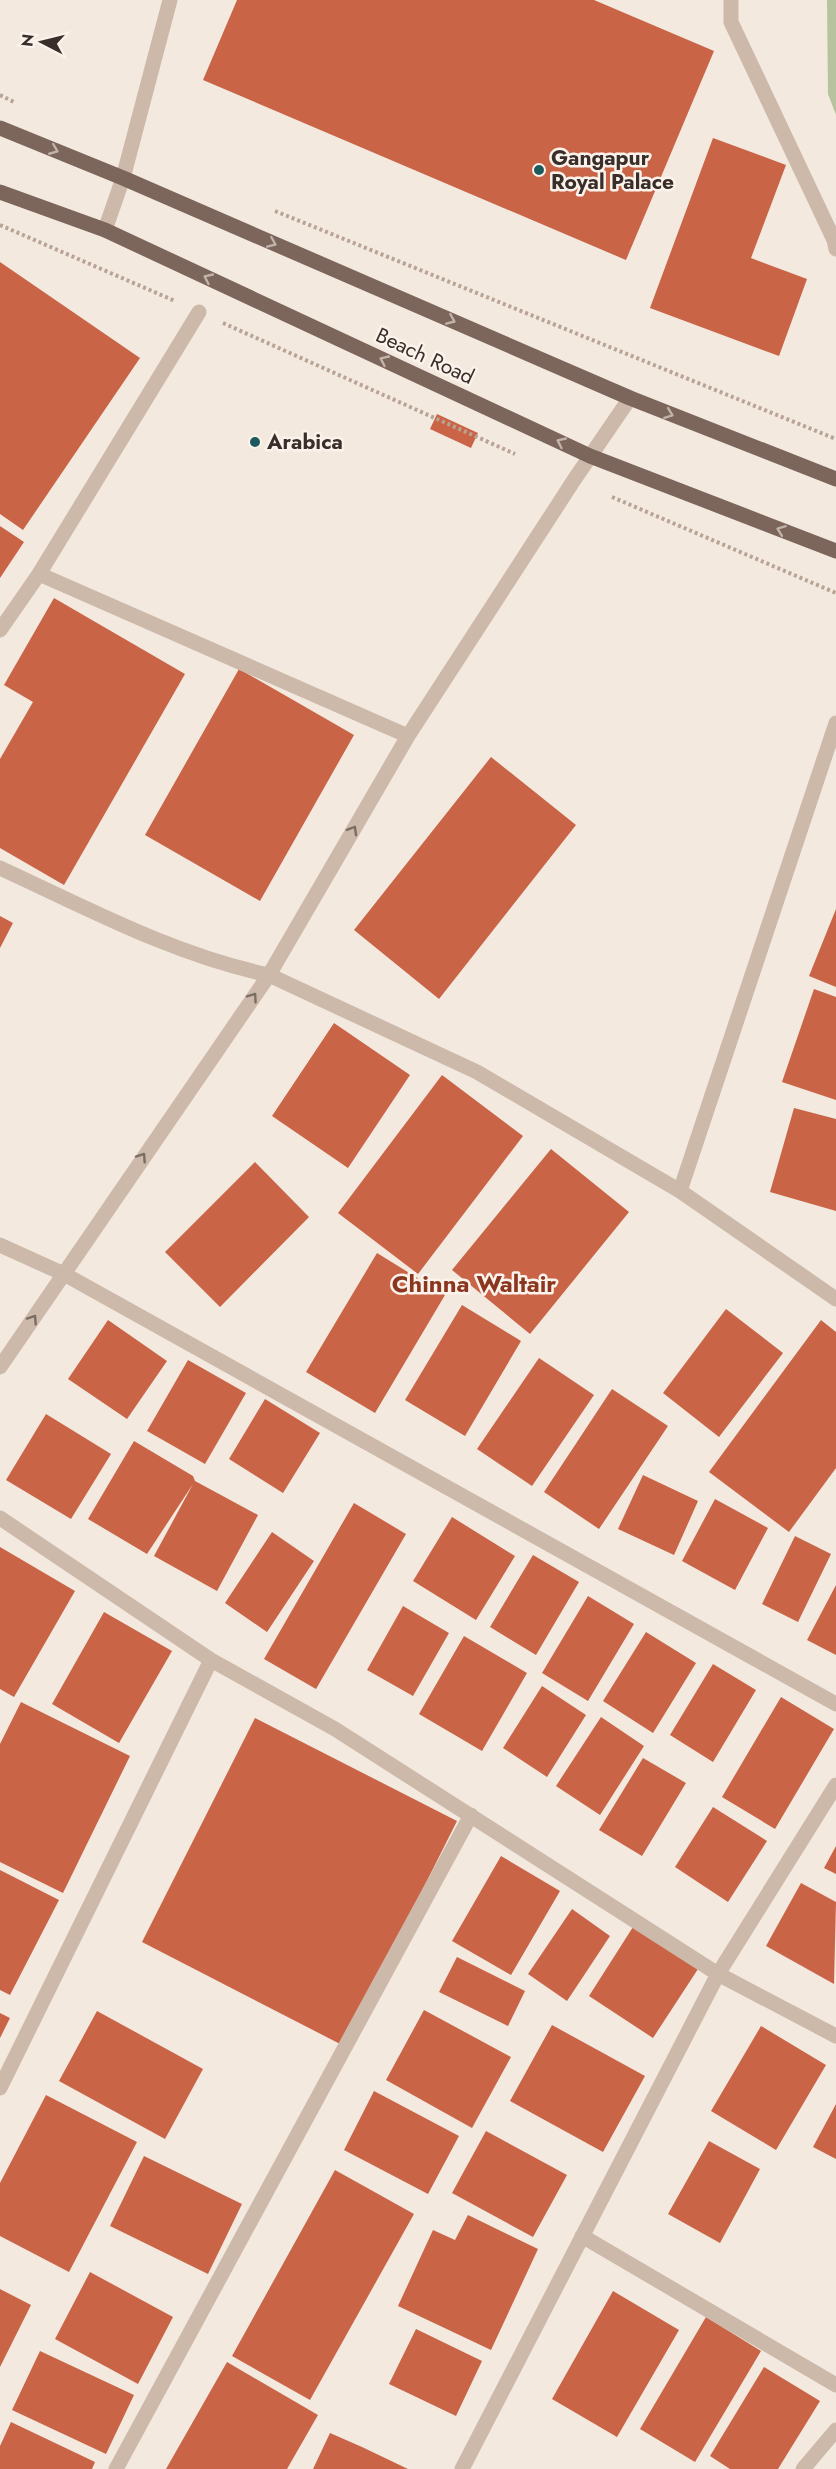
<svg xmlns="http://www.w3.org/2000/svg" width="836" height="2469" viewBox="0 0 836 2469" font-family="Jost,sans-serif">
	<rect width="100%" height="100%" fill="#f3e9df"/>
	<path fill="#b7c39e" d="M827,0H836V115L828,94Z"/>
	<path fill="#c96447" d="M237,0H594L714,51L626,260L203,80Z
		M713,138L786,165L751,258L807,279L779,356L650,308Z
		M0,262L140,358L23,530L0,514Z
		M437,414L478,433L471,448L430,429Z
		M0,526L24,542L0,578Z
		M54,598L185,674L64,885L0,848V759L33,702L4,685Z
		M239,669L354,735L260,901L145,835Z
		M491,757L576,825L439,999L354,930Z
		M836,909V987L809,976Z
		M0,916L13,923L0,948Z
		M814,989L836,997V1100L782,1082Z
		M334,1023L410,1075L348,1168L272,1116Z
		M442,1075L523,1136L418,1274L338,1213Z
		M794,1108L836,1119V1211L770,1192Z
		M551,1149L629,1212L530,1334L452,1270Z
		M255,1162L309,1217L220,1307L165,1252Z
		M377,1253L445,1295L375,1413L306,1372Z
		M462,1305L521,1341L465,1436L405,1400Z
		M726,1309L783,1353L719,1437L663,1393Z
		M108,1320L167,1361L127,1419L68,1379Z
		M821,1320L836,1332V1468L789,1532L709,1472Z
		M539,1358L594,1395L532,1486L477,1449Z
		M188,1360L246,1393L205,1464L147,1431Z
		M612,1389L668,1426L599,1529L544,1492Z
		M265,1399L320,1433L283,1493L229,1459Z
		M46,1414L111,1454L71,1519L6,1480Z
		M134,1441L193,1476L195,1481L258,1515L217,1591L154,1556L193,1484L147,1554L88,1519Z
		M643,1475L698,1501L674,1555L618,1529Z
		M715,1499L768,1528L735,1590L682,1561Z
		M354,1503L406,1534L316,1689L264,1659Z
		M452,1517L515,1556L476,1620L413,1581Z
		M272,1532L314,1561L267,1632L225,1603Z
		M795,1536L831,1554L798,1622L762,1604Z
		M0,1547L75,1591L14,1697L0,1689Z
		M533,1555L579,1582L536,1655L490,1627Z
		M836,1585V1655L807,1640Z
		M588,1596L634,1624L588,1701L542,1673Z
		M403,1606L449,1633L413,1696L367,1670Z
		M104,1612L172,1651L119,1743L52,1704Z
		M646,1632L696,1663L653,1733L603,1701Z
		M464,1636L527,1673L482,1751L419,1714Z
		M713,1664L756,1690L713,1762L670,1735Z
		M542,1686L586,1715L547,1777L503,1748Z
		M781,1697L834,1729L775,1829L722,1797Z
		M21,1702L130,1756L63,1893L0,1862V1744Z
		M601,1717L644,1746L600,1815L556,1786Z
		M255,1718L457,1821L344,2046L142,1942Z
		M643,1758L686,1783L642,1856L599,1830Z
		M713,1807L767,1841L728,1902L675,1867Z
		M836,1846V1874L824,1868Z
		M501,1856L560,1891L511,1975L452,1941Z
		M0,1870L59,1900L10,1995L0,1990Z
		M801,1883L836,1902L834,1984L766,1946Z
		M572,1909L610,1936L567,2001L528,1974Z
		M633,1927L698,1969L653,2038L589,1996Z
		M457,1957L525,1991L508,2026L439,1992Z
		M424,2010L511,2057L472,2128L386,2080Z
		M97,2011L203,2069L165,2139L59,2081Z
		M0,2013L10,2018L0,2038Z
		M552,2025L645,2076L603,2152L510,2101Z
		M761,2026L826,2065L776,2150L711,2111Z
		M374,2091L459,2136L428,2194L344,2150Z
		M46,2095L137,2142L69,2272L0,2236V2183Z
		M836,2104V2159L813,2147Z
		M486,2131L567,2175L533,2237L452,2193Z
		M709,2141L760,2169L720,2243L668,2214Z
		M144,2156L242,2204L208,2274L110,2226Z
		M335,2170L414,2214L310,2400L232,2356Z
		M468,2215L538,2249L491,2350L398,2306L433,2230L455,2240Z
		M90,2272L173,2317L138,2384L55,2339Z
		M0,2289L31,2305L0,2367Z
		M613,2291L679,2330L617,2437L552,2399Z
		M706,2317L761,2351L695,2462L640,2429Z
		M416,2329L482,2361L456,2416L389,2384Z
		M40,2351L134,2395L106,2454L12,2410Z
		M227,2362L318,2415L287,2469H166Z
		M764,2367L820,2401L778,2469H730L710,2456Z
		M11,2422L95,2462L92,2469H0V2446Z
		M330,2433L362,2447L408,2469H313Z"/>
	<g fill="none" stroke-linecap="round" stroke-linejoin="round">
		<path stroke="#b8a394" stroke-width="4" stroke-dasharray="3 3" stroke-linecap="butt" d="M0,95L14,102
			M275,211L836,439
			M0,225L175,301
			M223,323L515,454
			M612,497L836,593"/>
		<path stroke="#ccb9aa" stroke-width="15" d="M731,0V22L834,240L836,249
			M105,230L123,178L170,0
			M39,574L408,736
			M0,630L39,574L199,312
			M0,868C87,908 174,955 269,975L477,1072L680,1191L836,1299
			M680,1191L836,723
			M0,1245L64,1274L836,1704
			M0,1367L269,975L408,736L574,480L630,398
			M0,1518L211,1660L335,1729L718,1974L836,2036
			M0,2088L211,1660
			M582,2236L836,2385
			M116,2469L471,1815
			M462,2469L718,1974L836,1785
			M803,2469L836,2430"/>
		<path stroke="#7c655a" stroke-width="15" d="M0,128L123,178L630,398L836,479
			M0,192L105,230L590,456L836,551"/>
	</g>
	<defs><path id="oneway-chevron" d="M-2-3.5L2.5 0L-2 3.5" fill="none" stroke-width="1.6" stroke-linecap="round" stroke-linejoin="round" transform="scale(1.5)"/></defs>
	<g stroke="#c2b3aa">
		<use href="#oneway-chevron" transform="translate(54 150) rotate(22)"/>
		<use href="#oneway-chevron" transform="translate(272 243) rotate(23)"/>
		<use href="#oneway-chevron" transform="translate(208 278) rotate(-155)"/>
		<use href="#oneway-chevron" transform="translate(451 320) rotate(23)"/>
		<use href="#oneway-chevron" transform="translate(384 360) rotate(-155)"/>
		<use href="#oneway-chevron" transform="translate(669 414) rotate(21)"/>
		<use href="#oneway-chevron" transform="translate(561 442) rotate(-155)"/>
		<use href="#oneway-chevron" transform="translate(781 530) rotate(-159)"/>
	</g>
	<g stroke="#7b6d64">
		<use href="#oneway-chevron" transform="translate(353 830) rotate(-60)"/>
		<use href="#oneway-chevron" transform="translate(253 997) rotate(-55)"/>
		<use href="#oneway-chevron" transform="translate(142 1157) rotate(-56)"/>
		<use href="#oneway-chevron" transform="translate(33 1319) rotate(-56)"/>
	</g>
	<g fill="#1d5a5d" stroke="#fbf3eb" stroke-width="2">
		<circle cx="539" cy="170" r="6"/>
		<circle cx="255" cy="442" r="6"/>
	</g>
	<g text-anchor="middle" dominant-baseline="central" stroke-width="5" stroke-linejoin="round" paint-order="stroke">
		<g font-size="21" font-weight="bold" fill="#392e2a" stroke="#fbf3eb" text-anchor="start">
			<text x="551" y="158">Gangapur<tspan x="551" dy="24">Royal Palace</tspan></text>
			<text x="267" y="442">Arabica</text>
		</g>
		<g font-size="21" fill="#392e2a" stroke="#fbf3eb">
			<text transform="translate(425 356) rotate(25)">Beach Road</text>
		</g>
		<g font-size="24" font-weight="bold" fill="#8b3720" stroke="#fbf3eb">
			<text x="474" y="1283">Chinna Waltair</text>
		</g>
	</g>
	<g transform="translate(42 42) rotate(277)" stroke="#fbf3eb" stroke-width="4.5" paint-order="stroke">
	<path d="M0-4.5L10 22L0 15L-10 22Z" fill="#392e2a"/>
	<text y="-9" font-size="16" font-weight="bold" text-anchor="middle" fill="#392e2a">N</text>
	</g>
</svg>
